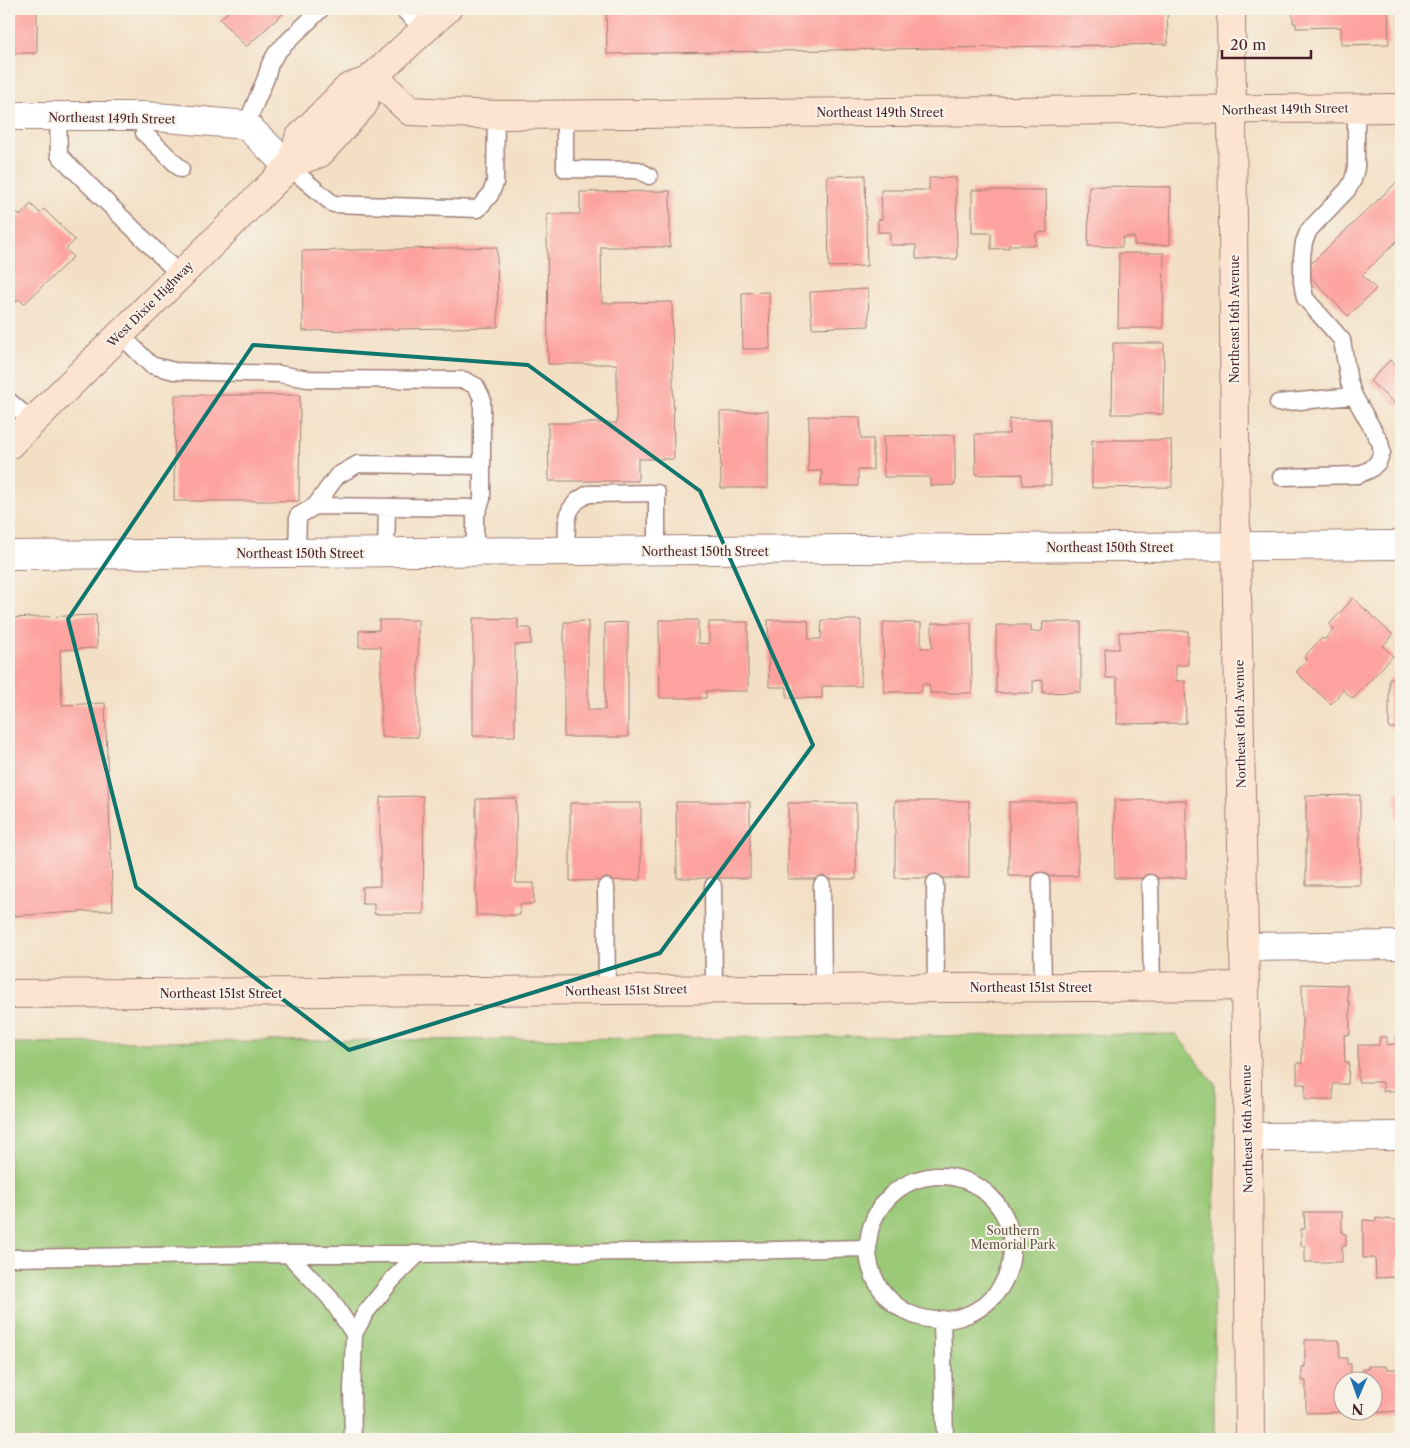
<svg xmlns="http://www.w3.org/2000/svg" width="1410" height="1448" viewBox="0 0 1410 1448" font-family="'Libre Caslon Text',serif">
	<rect width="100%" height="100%" fill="#f7f3e8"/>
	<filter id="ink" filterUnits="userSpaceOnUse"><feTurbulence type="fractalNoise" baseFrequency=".02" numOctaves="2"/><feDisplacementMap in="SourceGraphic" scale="10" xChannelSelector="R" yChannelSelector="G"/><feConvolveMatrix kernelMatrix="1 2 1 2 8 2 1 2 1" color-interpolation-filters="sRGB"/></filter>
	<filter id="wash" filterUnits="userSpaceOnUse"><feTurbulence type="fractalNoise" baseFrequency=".0096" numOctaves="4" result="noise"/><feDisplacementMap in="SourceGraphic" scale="20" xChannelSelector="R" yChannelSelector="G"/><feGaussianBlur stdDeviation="1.12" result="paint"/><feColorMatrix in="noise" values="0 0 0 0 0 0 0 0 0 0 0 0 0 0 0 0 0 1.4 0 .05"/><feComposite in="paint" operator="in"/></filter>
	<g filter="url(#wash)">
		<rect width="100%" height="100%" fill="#f3dfc4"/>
		<path fill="#9ac977" stroke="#727451" d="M1176,1034L1215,1084L1214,1439H9V1043Z"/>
		<g id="blocks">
			<path fill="#fda29e" d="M9,9H37V53H9Z
				M231,9H288L246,47L220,19Z
				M606,9H1167L1168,44L607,54Z
				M1293,9H1388L1389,44L1341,45V27L1296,28V23H1293Z
				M865,175L867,266L829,267L827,176Z
				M929,178H956L957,259H916V245H890V232H878V220L882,219L881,190H929Z
				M1398,181L1401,184V237L1362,275L1376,289L1348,316L1304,270Z
				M1089,186L1171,187L1170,245H1134V237H1123L1122,247L1088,246Z
				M972,190H1046L1047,232L1036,233V245H1009V248L991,249V233H972Z
				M670,191V247H601L602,303L672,302L674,459H638V481H549L548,423H617V364H548L547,214H580V192Z
				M9,204L20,216L31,204L40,213L44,209L75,240L66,249L73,257L24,304L19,299L11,306L9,304Z
				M497,247L498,327L303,331L302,251Z
				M1119,253H1164L1163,328H1118Z
				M868,289L869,326L812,328L810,292Z
				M769,292L770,349H743L742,293Z
				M1113,343H1164L1163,414H1112Z
				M1390,360L1401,371V406L1399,408L1370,381Z
				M175,395H300L299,501H174Z
				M768,411V488H721L720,412Z
				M809,416L860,417L861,439H873V470H858V486H821L822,471H808Z
				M1009,419H1050L1051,485H1023L1022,474L976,475L975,434H1009Z
				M955,435V485L930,486V477H884L883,436Z
				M1092,440H1171L1172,487L1092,488Z
				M1353,598L1393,635L1383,646L1393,656L1353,699L1343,690L1331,704L1296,672L1307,660L1304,657L1313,647L1322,638L1324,640L1334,629L1329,625Z
				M96,615L97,648L60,650L62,705L105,703L113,910L9,916V618Z
				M473,618L518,619V628H531V644L515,645V736H473Z
				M379,620H418V737H381V647H359V631L379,630Z
				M659,620H698V643L709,644V622H748V691H706V698H660Z
				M768,620H808L809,639H821L822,620H861V686H822V698H787V687H769Z
				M588,621V710H605V623L628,622V737H564V622Z
				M883,622L921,623V648H932V623H971L972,693H930L929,684H922V692H884Z
				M1043,622H1081V692L1043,693V680L1033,681V693H996V625H1031V632L1042,631Z
				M1188,631V665H1176V681H1185L1186,723L1117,724V678H1106L1105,649H1119V632Z
				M1389,678H1401V728H1389Z
				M1396,793H1401V885L1397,886Z
				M1360,795V885H1306V796Z
				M423,796L424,914H374V904H362V887L380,886V797Z
				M516,798V883H534V904H520V915H476V799Z
				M1114,800H1186V878H1115Z
				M895,801H969V878H895Z
				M676,802H750V878H677Z
				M1009,802H1078V876H1009Z
				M570,803H641V880L570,881Z
				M788,803H856V879H788Z
				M1302,984L1347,985L1348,1002H1350V1035H1344L1345,1062H1349L1348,1084H1333V1100H1305V1084H1297V1063H1302Z
				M1396,1036H1401V1091H1383V1082H1358V1045H1379L1380,1037H1387V1045L1396,1044Z
				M1304,1212H1342V1233L1346,1234V1246H1342V1262H1305V1246H1301V1229H1305Z
				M1376,1218L1401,1221V1260H1397V1277L1376,1278L1375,1258H1363V1220L1376,1221Z
				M1305,1340H1339L1340,1358H1347V1364H1351V1380H1342V1410H1346V1412L1306,1413V1381H1302V1367H1305Z
				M1368,1366H1386V1369H1401V1411L1371,1413V1410H1372V1380H1362V1369H1368Z"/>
		</g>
	</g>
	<g filter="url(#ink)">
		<use href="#blocks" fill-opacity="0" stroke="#9e7f78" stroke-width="1"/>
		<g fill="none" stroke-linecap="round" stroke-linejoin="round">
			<g stroke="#9e7f78" stroke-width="19">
				<path id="lane" d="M403,9L424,30
					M565,114V169L638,170L649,176
					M58,116L59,155L179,274
					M145,116L144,133L181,169
					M246,125L266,78L270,64L277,52L321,9
					M289,167L333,204L478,209L490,195L495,183L496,115
					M120,334L151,365L174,371L279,374L308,379L464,380L476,386L482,398V499L475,518V552
					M9,401L32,421
					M1278,403L1354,396
					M1281,477L1358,475L1371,469L1378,462L1382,452L1380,442L1354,396L1349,382L1342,340L1305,298L1302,282V257L1304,242L1309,230L1348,189L1353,180L1356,168V108
					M315,506L478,508
					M566,552L567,521L570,510L577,501L588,494L657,493V551
					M386,553L387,507
					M297,554L298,516L315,506L337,476L358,464L481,466
					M1041,881L1043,987
					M935,883L936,988
					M1150,883L1152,987
					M822,885L823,989
					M713,886L714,989
					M606,887L607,991
					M868 1248a72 72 0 1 1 144 0a72 72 0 1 1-144 0Z
					M288,1254L330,1298L354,1334
					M9,1258L288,1254H418
					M942,1319L945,1439
					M353,1439L352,1391L354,1334L366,1312L393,1279L418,1254L738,1251L868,1248"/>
			</g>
			<g stroke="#9e7f78" stroke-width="30">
				<path id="street" d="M9,116H145L246,125L289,167
					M9,555L1401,545
					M1245,947L1401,945
					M1248,1137L1401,1136"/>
			</g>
			<g stroke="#9e7f78" stroke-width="30">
				<path id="secondary" d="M1231,9L1236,546L1248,1137L1250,1439
					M373,76L410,111L496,115L1401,108
					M292,163L299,138L348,88L368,81L447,9
					M9,445L289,167L292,163L320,153L364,104L368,81
					M9,994L1244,986"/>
			</g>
			<use href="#lane" stroke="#fff" stroke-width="16"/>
			<use href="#street" stroke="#fff" stroke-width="28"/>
			<use href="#secondary" stroke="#fde4d1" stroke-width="28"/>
		</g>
	</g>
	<path fill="none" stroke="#0f766e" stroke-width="4" stroke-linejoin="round" d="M253,345L528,365L700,491L813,745L660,953L349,1050L136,887L68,619Z"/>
	<g text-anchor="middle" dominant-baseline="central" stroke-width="4" stroke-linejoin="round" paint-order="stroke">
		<g font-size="12" fill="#4a1f2b" stroke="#f7f3e8">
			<text transform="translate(1285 109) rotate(-1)">Northeast 149th Street</text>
			<text x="880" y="112">Northeast 149th Street</text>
			<text transform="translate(112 118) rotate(1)">Northeast 149th Street</text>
			<text transform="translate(150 304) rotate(-45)">West Dixie Highway</text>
			<text transform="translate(1234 319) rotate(-90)">Northeast 16th Avenue</text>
			<text x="1110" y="547">Northeast 150th Street</text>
			<text x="705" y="551">Northeast 150th Street</text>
			<text x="300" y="553">Northeast 150th Street</text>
			<text transform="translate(1240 724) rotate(-91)">Northeast 16th Avenue</text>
			<text x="1031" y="987">Northeast 151st Street</text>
			<text transform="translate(626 990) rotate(-1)">Northeast 151st Street</text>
			<text x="221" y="993">Northeast 151st Street</text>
			<text transform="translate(1247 1129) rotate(-91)">Northeast 16th Avenue</text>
		</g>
		<g font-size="12" fill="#625242" stroke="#f7f3e8">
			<text x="1013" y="1230">Southern<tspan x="1013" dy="14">Memorial Park</tspan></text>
		</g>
	</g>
	<rect width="1410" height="1448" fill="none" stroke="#f7f3e8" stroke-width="30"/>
	<g transform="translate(1358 1396) rotate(182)"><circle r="24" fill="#f7f3e8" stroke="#b29e9c"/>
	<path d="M0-4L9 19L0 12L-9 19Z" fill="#1f6fb2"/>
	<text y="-8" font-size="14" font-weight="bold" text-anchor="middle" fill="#4a1f2b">N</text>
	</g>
	<path d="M1222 50v8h89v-8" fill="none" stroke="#4a1f2b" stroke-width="2.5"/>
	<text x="1230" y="50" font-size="15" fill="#4a1f2b" stroke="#f7f3e8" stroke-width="4" paint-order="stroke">20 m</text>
</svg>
